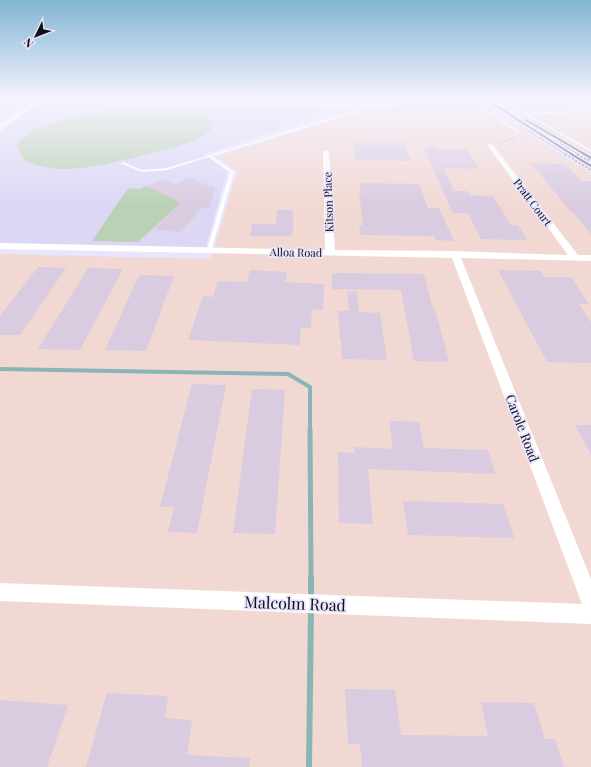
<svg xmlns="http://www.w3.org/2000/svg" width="591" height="767" viewBox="0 0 591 767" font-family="'Playfair Display',serif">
	<rect width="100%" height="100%" fill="#e8e5fd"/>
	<path fill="#f2d8d2" d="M440,100H475L591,173V767H0V254L211,259L237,171L215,157L369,108L396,106Z
		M497,100H572L591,107V155Z
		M0,103H28L0,122Z"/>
	<path fill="#dbd7f5" d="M38,104L338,107L339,110L204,154L227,172L206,247L0,243V132Z"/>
	<path fill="#bad1b5" d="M157,107C177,107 197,106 212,121L211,130C192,145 172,148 149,154C114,162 63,178 28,162C22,160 19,151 17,145C35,115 124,109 157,107Z
		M146,186L172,192L186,198L138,242L92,241L128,188L140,189Z"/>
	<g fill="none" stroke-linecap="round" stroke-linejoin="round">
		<path stroke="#89b6b5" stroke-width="4" d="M0,369L288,374L310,387V430"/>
		<path stroke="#89b6b5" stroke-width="5" d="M310,429L311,578"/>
		<path stroke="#89b6b5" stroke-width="6" d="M311,577V599
			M309,767L311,608"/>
	</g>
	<path fill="#d9cbe0" d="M523,100H547L565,109L543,110Z
		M353,143H404L411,161L356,160Z
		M434,145L435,149H466L478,166H476L478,169L444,168L454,191H468L470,195L493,196L511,225H518L527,240L481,239L468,213H453L424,149Z
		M531,163L565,164L582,181H591V234L572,211H570Z
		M189,178L215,188L209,208H202L181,231L178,232L154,229L181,203L146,186L165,179L175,184Z
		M359,183L419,184L428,208H439L454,241L436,240L434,236L361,235L359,225H363L359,193H361Z
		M277,210H293V232L291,236H250L252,224H276Z
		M38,267L66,268L20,335H0V316Z
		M88,268L123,269L80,350L38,349Z
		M250,270L287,272L285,282L324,284L323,310L312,309L311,328L301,327L300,345L188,340L203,296L213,297L218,281L247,282Z
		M498,270L540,271L544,277H571L589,304H579L591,322V363L547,362Z
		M332,273L424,274L433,309H435L449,362L414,361L401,290L332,289Z
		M139,275L174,276L146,351L105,350Z
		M357,291L359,312L380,313L387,360L342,359L341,339H340L338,311H349L347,292Z
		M192,384L226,385L197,533L168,532L174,507H160Z
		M252,389L285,390L275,534L233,533Z
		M389,421L419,422L424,448L488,450L495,474L368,469L373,524L339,523L338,452L355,453L354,447L393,449Z
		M575,425H591V455Z
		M403,501L503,504L514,538L408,535Z
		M345,689L395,690L401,735L488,736L481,702L534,703L545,739H555L564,767H362L360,744H348Z
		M107,693L168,696L165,718L192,720L187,755L250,758L249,767H86Z
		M0,700L68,705L47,767H0Z"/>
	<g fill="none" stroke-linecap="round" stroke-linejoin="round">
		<path stroke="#918fa0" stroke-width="1" stroke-dasharray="1.5 1.5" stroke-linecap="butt" d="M525,129L567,155
			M498,143L515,138
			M560,143L579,155"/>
		<path stroke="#918fa0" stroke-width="1.5" stroke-dasharray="2 2" stroke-linecap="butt" d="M565,154L591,170
			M577,154L587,160L591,159"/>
		<path fill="#fff" fill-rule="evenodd" d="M468,100H470L519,131L517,132Z
			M500,100H502L526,113L591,109V111L529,115L591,150V152Z
			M359,101L360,102L361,108L358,112L212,156L234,172L211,251L207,250L230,172L209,157L167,170L142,172L120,163L123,162L142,170L167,168L356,110L359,108L358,102Z"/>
		<path fill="#fff" fill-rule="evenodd" d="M47,100L51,101L35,106L0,130V125L31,104Z
			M488,144H492L578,255H591V261L461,258L591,579V624L0,601V583L582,604L452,258L0,249V243L325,250L323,152L326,150L329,152L335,250L455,251L568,255L488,146Z"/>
		<path fill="#fff" fill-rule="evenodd" d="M0,100L380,102L406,100H430L426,102L380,108L0,103Z"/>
		<path fill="#fff" fill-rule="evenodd" d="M575,100L591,101V107L576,102Z"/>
		<path stroke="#747181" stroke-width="1.5" d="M487,100L573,155
			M526,120L586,155"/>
		<path stroke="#747181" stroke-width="2" d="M571,154L591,166
			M584,154L591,158"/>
	</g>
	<linearGradient id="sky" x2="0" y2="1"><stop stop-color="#82b5d4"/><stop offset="0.48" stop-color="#f5f3fe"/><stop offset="1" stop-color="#f5f3fe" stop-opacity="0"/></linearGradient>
	<rect width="591" height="207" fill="url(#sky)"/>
	<g text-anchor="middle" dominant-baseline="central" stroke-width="3.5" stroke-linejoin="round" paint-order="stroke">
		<g font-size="11" fill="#100e16" stroke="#e8e5fd">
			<text transform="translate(328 202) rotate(-92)">Kitson Place</text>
			<text transform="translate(533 202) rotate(53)">Pratt Court</text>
			<text transform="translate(296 252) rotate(1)">Alloa Road</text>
		</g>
		<g font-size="13" fill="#100e16" stroke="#e8e5fd">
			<text transform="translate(523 428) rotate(69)">Carole Road</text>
		</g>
		<g font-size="16" fill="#100e16" stroke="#e8e5fd">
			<text transform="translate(295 603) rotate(2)">Malcolm Road</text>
		</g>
	</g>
	<g transform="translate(36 36) rotate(227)" stroke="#e8e5fd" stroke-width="3" paint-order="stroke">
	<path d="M0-3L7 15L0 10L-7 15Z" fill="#100e16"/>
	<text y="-6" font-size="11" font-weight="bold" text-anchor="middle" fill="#100e16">N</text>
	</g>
</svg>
